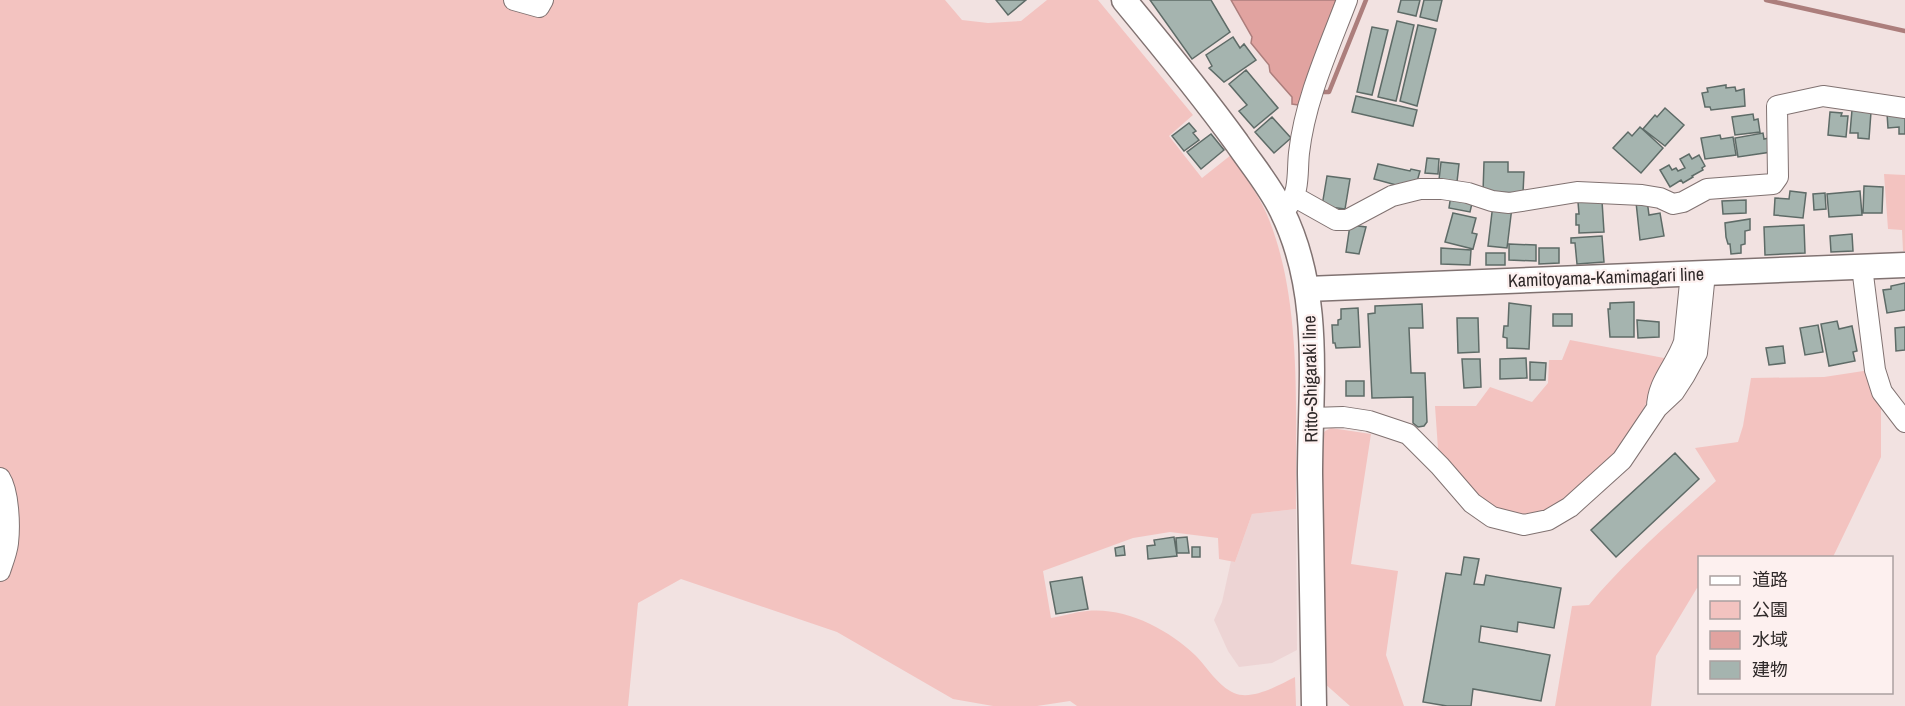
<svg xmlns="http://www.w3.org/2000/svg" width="1905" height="706" viewBox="0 0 1905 706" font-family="'Archivo Narrow','Noto Sans JP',sans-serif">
	<rect width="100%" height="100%" fill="#f2e2e1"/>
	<path fill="#edd4d4" d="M1296,509L1297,650L1272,663L1239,667L1228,651L1214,620L1222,602L1231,561L1235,562L1252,514Z"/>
	<path fill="#f3c3c0" d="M0,0H945L962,20L988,23L1021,21L1047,0H1098L1193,115L1169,136L1202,178L1231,155C1245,176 1261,198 1270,222C1303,308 1295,417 1296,509L1252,514L1235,562L1219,559L1218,538L1170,532L1133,538L1043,571L1051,618C1063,616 1075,612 1087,611C1125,607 1168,629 1195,655C1207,667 1218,686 1234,693C1252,701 1279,685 1295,677L1296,706H1077L1070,701L1037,706H993L953,699L837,632L681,579L638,603L628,706H0Z
		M1884,174L1905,175V251H1903L1902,230L1888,229Z
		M1570,340L1664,358L1666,363L1636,424L1623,445L1566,503L1532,518L1517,517L1483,503L1438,449L1435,406H1476L1490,387L1532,402L1548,383L1549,360H1562Z
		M1870,370L1881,406V457L1833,557L1700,558L1699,589L1697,588L1656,656L1651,706H1555L1572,606L1589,605C1627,559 1672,521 1716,481L1695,448L1738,442L1743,426L1751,378L1824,377Z
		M1331,428L1371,434L1351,564L1398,571L1386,655L1404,706H1350L1324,683L1320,440L1325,431Z"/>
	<path fill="#e1a3a0" stroke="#ac7e7c" stroke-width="1.5" d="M1231,0H1336L1298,105L1292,104V97L1270,72L1269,65L1251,43L1252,37Z"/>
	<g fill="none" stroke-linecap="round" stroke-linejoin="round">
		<path stroke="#ac7e7c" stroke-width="4.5" d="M1766,0L1905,31
			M1319,92H1329L1366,0"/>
	</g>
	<path fill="#a5b4af" stroke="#5e6b67" stroke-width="1.5" d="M996,0H1026L1008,15Z
		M1150,0H1211L1230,32L1192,59Z
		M1401,0H1420L1416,16L1398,12Z
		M1424,0H1442L1437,21L1420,17Z
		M1397,21L1414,25L1396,101L1378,97Z
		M1418,25L1436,29L1417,106L1400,101Z
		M1372,27L1388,30L1372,95L1357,92Z
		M1233,37L1240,48L1244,44L1256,60L1224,82L1209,68L1212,66L1206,55Z
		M1246,70L1278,108L1254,128L1239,111L1247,105L1229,84Z
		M1726,85V88L1735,87L1736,91L1744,89L1745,106L1711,110L1710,107H1705L1702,93L1708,92L1707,88Z
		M1356,96L1417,110L1413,126L1352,112Z
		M1665,108L1684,125L1665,146L1643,129L1655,115L1657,117Z
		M1852,110L1871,112L1869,139L1858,138V133H1850Z
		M1830,112L1842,113L1841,116H1848L1846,137L1828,135Z
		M1887,113H1905V134H1899V127L1888,128Z
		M1753,114L1754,120L1758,119L1760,132L1735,135L1732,117Z
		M1272,117L1291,138L1274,153L1255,132Z
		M1189,123L1196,131L1193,133L1199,140L1184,151L1172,136Z
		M1640,127L1663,148L1641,173L1613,148L1628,132L1632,136Z
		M1763,133L1764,139L1769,138L1771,152L1738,157L1735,138Z
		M1211,134L1224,150L1201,169L1187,152Z
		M1720,135L1721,139L1733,137L1736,155L1705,159L1701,138Z
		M1689,154L1692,159L1699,155L1705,166L1702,168L1703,170L1692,176L1693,177L1683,183L1681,180L1670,187L1660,170L1669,165L1672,170L1676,168L1678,171L1685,168L1680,159Z
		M1427,158L1439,159L1438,174L1425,173Z
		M1441,162L1459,164L1457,182L1439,180Z
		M1484,162H1508V172H1524L1523,193L1483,192Z
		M1378,164L1410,171L1411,169L1420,171L1416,185L1407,188L1374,179Z
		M1327,176L1350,179L1345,209L1322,206Z
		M1864,186L1883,187L1882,213H1863Z
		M1790,191L1806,193L1803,218L1774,215L1775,198L1789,199Z
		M1860,191L1862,215L1829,217L1827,194Z
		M1825,193L1826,209L1814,210L1813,194Z
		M1451,195L1473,199L1470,212L1449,208Z
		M1647,200L1649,215L1660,213L1664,236L1640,240L1636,202Z
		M1746,200V213L1723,214L1722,201Z
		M1602,201L1604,232L1579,233V225H1576V214H1579L1578,202Z
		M1493,204L1512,207L1507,248L1488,246Z
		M1453,213L1476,218L1472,233L1477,234L1473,249L1445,242Z
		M1750,219V230L1745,231V244L1741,245V253L1731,254L1730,244H1728L1726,237L1725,223Z
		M1350,225L1366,227L1359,254L1346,252Z
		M1804,225L1805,253L1765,255L1764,227Z
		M1852,234L1853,251L1831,252L1830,236Z
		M1602,236L1604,262L1577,264L1575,243H1571V238Z
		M1509,244L1536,245V261L1509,260Z
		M1441,248L1471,250L1470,265L1441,264Z
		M1539,248H1559V263L1539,264Z
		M1486,253H1505V265H1486Z
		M1905,283V310L1887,313L1883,290L1891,289V286Z
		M1634,302V337H1610L1608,309H1610V303Z
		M1509,303L1531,306L1529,349L1507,348V338L1503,337L1504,326H1508Z
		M1422,304L1423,328H1409L1411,373H1425L1427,422L1424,426L1418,427L1413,423V397L1372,398L1368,314L1375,313V306Z
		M1358,308L1360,347L1336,348L1335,343H1333L1332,325H1338V320L1341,319V309Z
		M1553,314H1572V326H1553Z
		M1457,318H1478L1479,352L1458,353Z
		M1637,320L1659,322V337L1638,338Z
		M1837,321L1839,329L1852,326L1857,351L1853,352L1855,361L1829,366L1821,324Z
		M1818,325L1823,352L1805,355L1800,328Z
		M1905,327V350L1896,351L1895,328Z
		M1783,346L1785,363L1769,365L1766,348Z
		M1526,358L1527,378L1500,379V359Z
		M1462,359H1480L1481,387L1464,388Z
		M1530,362L1546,363L1545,380H1530Z
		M1346,381H1364V396H1346Z
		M1675,453L1699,479L1616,557L1591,530Z
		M1174,537L1177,556L1148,559L1147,546L1155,545L1154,540Z
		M1187,537L1189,553H1177L1176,538Z
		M1124,546L1125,555L1116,556L1115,548Z
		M1192,547H1200V557H1192Z
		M1464,557L1479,559L1474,584L1484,585L1486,575L1561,588L1554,628L1518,622L1517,632L1481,626L1479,642L1550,655L1541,701L1473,689L1471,706H1447L1423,702L1446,573L1461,575Z
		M1082,577L1088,609L1056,614L1050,582Z"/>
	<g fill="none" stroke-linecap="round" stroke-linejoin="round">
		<g stroke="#807271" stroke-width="22">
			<path id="minor" d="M514,0L539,7L543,0
				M1295,197L1336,220H1347L1392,196L1420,189H1442L1468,193L1492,201L1509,203L1577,192L1642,195L1660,198L1673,204L1683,202L1707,189L1773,184L1778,177L1777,106L1823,96L1905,108
				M1288,206C1300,192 1297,171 1299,153C1305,100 1328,50 1347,0
				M1862,267L1875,370L1882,392L1905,422
				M1657,408C1657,382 1676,366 1684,342L1691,273
				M1312,418L1343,417L1369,421L1408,434L1440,466L1472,503L1492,517L1524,525L1548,520L1570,507L1622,460L1657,408L1674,392L1685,375L1697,353L1705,273
				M0,478C9,492 10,526 8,543C7,552 3,562 0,571"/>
		</g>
		<g stroke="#807271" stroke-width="27">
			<path id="major" d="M1124,0C1163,47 1201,93 1237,143C1252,165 1270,186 1282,211C1323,294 1310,386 1310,474C1311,552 1313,629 1314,706
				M1307,289L1905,265"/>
		</g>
		<use href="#minor" stroke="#fff" stroke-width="20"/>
		<use href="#major" stroke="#fff" stroke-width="24"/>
	</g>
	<g text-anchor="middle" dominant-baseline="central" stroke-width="4.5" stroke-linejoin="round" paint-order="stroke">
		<g font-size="18" fill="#2f2929" stroke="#fdf0ef">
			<text transform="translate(1606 277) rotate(-2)">Kamitoyama-Kamimagari line</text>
			<text transform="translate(1310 379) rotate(-91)">Ritto-Shigaraki line</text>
		</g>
	</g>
	<rect x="1698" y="556" width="195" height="138" fill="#fdf0ef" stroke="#aba0a0" stroke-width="1.5"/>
	<rect x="1710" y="576" width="30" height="9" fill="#ffffff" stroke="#aba0a0" stroke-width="1.5"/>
	<text x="1752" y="586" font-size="18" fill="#2f2929">道路</text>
	<rect x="1710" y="601" width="30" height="18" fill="#f3c3c0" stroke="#aba0a0" stroke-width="1.5"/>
	<text x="1752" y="616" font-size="18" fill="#2f2929">公園</text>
	<rect x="1710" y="631" width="30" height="18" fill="#e1a3a0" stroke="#aba0a0" stroke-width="1.5"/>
	<text x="1752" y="646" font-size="18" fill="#2f2929">水域</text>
	<rect x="1710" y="661" width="30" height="18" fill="#a5b4af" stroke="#aba0a0" stroke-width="1.5"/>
	<text x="1752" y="676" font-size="18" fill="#2f2929">建物</text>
</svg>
